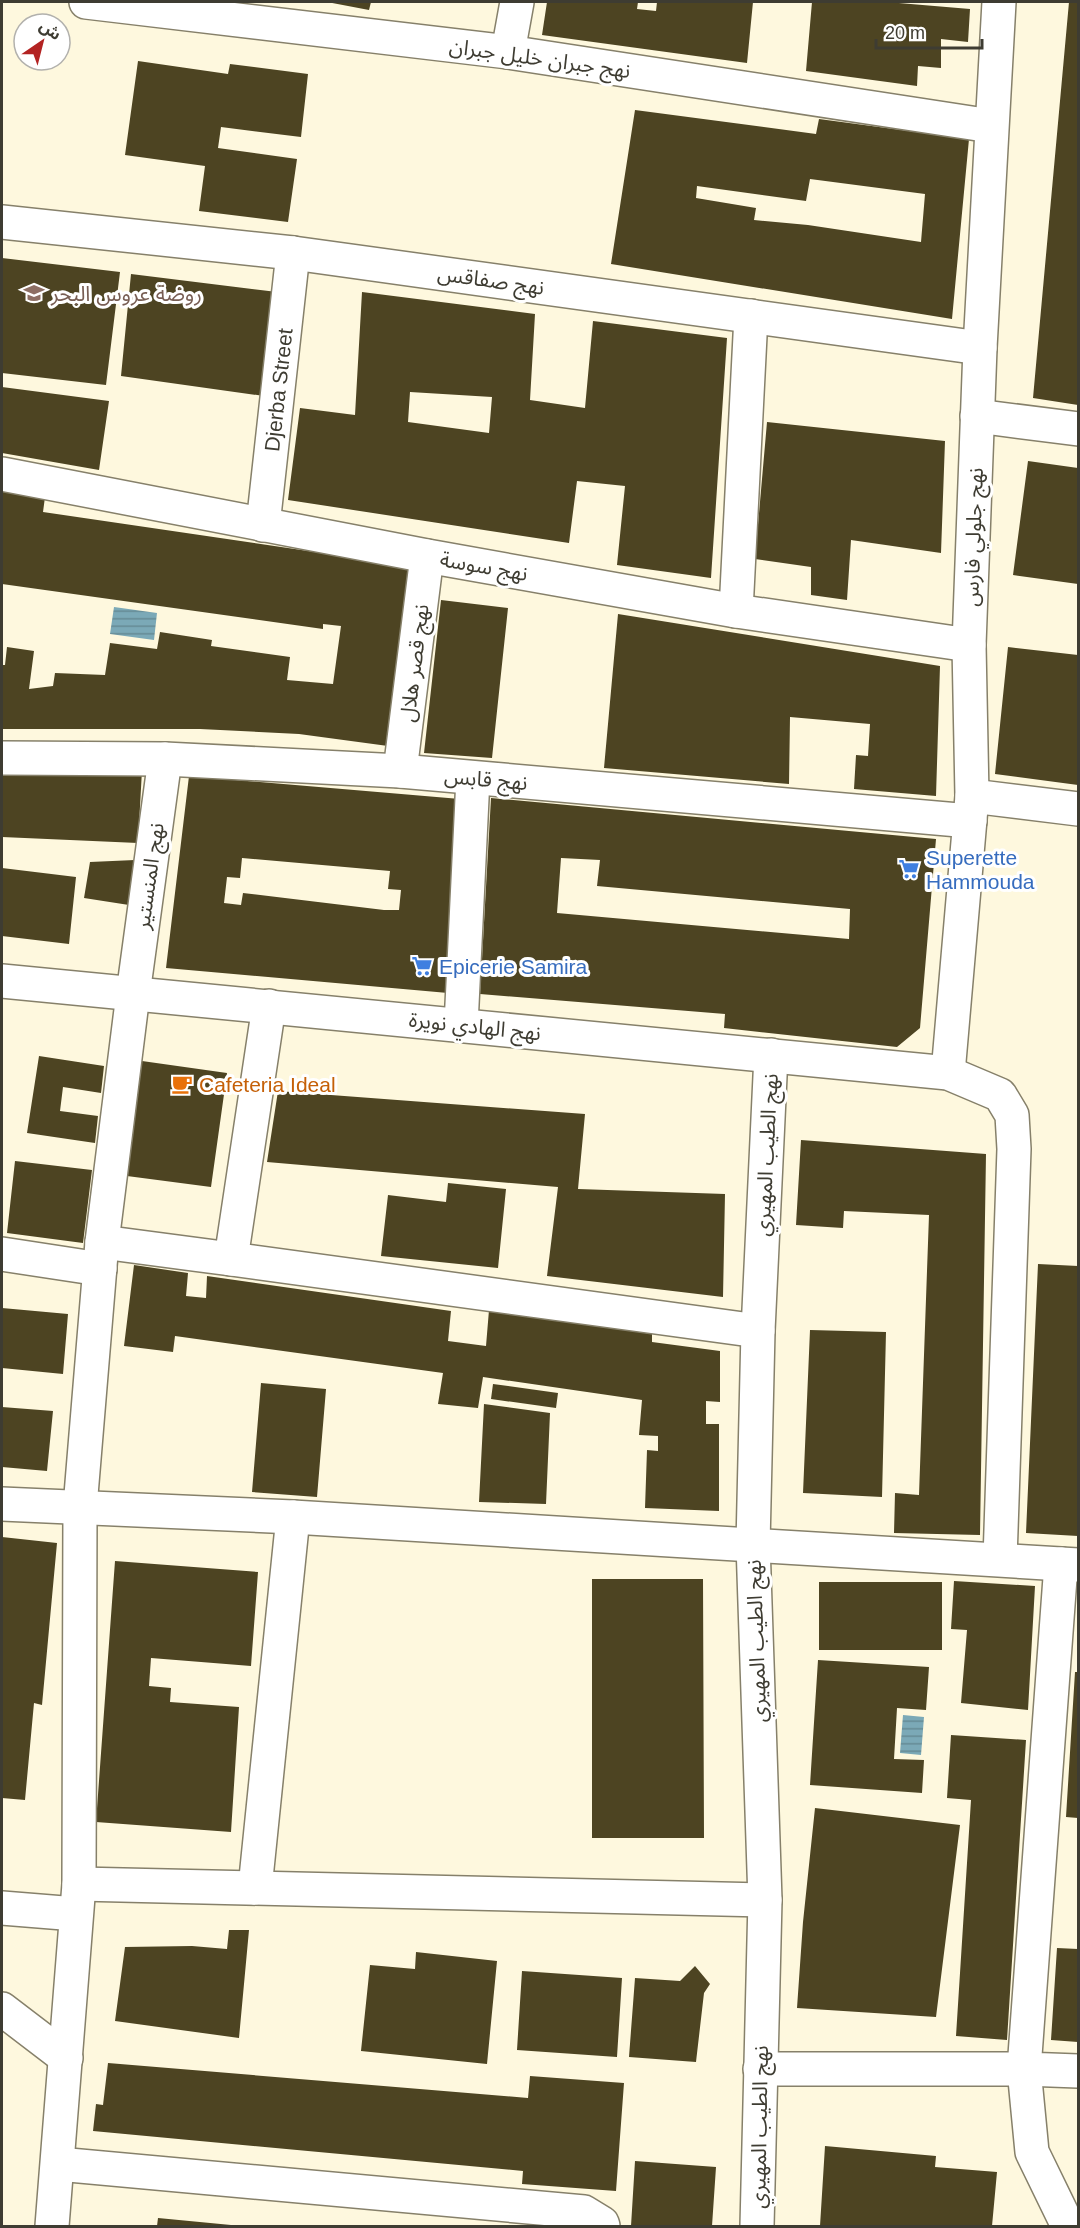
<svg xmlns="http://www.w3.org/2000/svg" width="1080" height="2228" viewBox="0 0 1080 2228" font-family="Arial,'Noto Sans Arabic',sans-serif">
	<defs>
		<pattern id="water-rules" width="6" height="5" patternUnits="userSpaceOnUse" patternTransform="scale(1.5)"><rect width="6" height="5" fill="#7ba9b7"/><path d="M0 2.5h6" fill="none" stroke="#668b95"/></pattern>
	</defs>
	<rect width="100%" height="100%" fill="#fef8de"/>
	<path fill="url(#water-rules)" d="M114,607L157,613L154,640L110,634Z
		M903,1715L924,1717L921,1755L900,1753Z"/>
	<path fill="#4d4422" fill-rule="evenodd" d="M327,2H371L369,10Z
		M547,2H638L637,9L656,11L657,2H753L747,63L542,35Z
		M812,2H887L970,9L968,42L941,39V68L918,66L917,86L806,71Z
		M1069,2H1078V405L1033,398Z
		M138,61L228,74L230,64L308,74L301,137L221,127L218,148L297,159L288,222L199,211L205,166L125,155Z
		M635,110L816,134L819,119L969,139L952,319L611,264ZM810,179L925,194L921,242L808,225L754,220L756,208L696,198L697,186L806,201Z
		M2,258L120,272L106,385L2,373Z
		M131,274L277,292L264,396L121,376Z
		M362,292L535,314L530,400L585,408L593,321L727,338L711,578L617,565L625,486L577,481L569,543L288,500L300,408L355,415ZM410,392L492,397L489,433L408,422Z
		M2,387L109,401L99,470L2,453Z
		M767,422L945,441L941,553L851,540L847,600L811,595V567L755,559Z
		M1028,461L1078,468V584L1013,575Z
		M2,490L45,497L43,512L410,566L388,746L299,734L200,729H2V665H5L7,647L34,651L29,689L53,686L55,673L105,675L110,643L157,649L160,632L212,640L211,646L290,657L287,680L333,684L341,626L323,624V629L2,584Z
		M441,600L508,608L492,758L424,753Z
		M618,614L940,666L936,796L854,789L856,755L868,756L870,724L790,717L789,784L604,768Z
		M1008,647L1078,655V785L995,774Z
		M142,770L138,843L2,837V775Z
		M189,776L460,799L448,993L166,968ZM242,858L390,871L388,889L401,890L399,910H384L243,893L241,905L224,903L227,877L240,878Z
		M491,798L936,839L920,1028L897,1047L724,1028L725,1014L480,994ZM561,858L600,860L597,886L850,909L849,939L557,913Z
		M135,860L129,905L84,898L90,862Z
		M2,868L76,877L69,944L2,936Z
		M39,1056L104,1066L101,1093L63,1087L60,1111L98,1116L95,1143L27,1133Z
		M142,1061L227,1073L211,1187L127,1176Z
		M278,1091L585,1114L578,1189L725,1194L723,1297L547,1276L558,1187L267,1162Z
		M801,1140L986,1154L980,1535L894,1533L895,1493L919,1495L929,1215L844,1211L843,1228L796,1225Z
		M15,1161L92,1170L83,1243L7,1233Z
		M448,1183L506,1189L498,1268L381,1256L388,1195L446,1202Z
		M1038,1264L1078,1266V1536L1026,1533Z
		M134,1265L188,1273L186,1296L206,1298L207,1276L451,1311L448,1341L486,1346L489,1310L652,1334V1342L720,1351V1402L706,1401V1424H719V1511L645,1508L647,1450L658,1451V1436L639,1435L642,1400L483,1377L478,1408L438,1404L443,1373L175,1336L173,1352L124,1346Z
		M2,1308L68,1314L63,1374L2,1368Z
		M810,1330L886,1332L882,1497L803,1493Z
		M261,1383L326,1389L317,1497L252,1492Z
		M493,1384L558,1393L556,1408L491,1399Z
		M484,1404L550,1413L546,1504L479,1502Z
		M2,1407L53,1411L47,1471L2,1467Z
		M2,1537L57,1543L42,1705L34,1703L25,1800L2,1798Z
		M115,1561L258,1572L251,1666L151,1658L149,1686L171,1688L170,1702L239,1707L231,1832L96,1822Z
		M592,1579H703L704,1838H592Z
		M954,1581L1035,1586L1028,1710L961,1703L967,1630L951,1629Z
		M819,1582H942V1650H819Z
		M818,1660L929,1667L926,1710L897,1708L894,1759L924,1760L922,1793L810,1785Z
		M1075,1672H1078V1818L1066,1817Z
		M951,1735L1026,1740L1007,2040L956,2036L971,1800L947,1798Z
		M815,1808L960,1825L936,2017L797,2008L803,1922Z
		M229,1930H249L239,2038L115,2021L125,1947L192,1946L227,1949Z
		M1057,1948L1078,1949V2042L1051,2040Z
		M416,1952L497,1961L487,2064L361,2051L370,1965L415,1969Z
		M695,1966L710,1984L704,1993L696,2062L629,2057L635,1978L680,1981Z
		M522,1971L622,1978L617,2057L517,2050Z
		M108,2063L528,2098L530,2076L624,2083L616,2191L522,2184L523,2171L93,2131L96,2104L103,2105Z
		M825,2146L936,2156L935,2167L997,2172L992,2226H820Z
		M635,2161L716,2167L712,2226H631Z
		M158,2218L231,2225V2226H157Z"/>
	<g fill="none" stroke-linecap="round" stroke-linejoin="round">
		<g stroke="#86806a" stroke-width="36">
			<g id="minor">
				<path d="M86,2L508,52L991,126"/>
				<path d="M508,52L517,2"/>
				<path d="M2,222L293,253L980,348"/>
				<path d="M977,416L1078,429"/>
				<path d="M2,474L427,556L736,611L969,645"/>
				<path id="s1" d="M263,525L293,253"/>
				<path d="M736,611L751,316"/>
				<path d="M2,758L165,759L400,771L970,821"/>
				<path d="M400,771L427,556"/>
				<path d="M972,796L1078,809"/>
				<path d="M2,981L948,1073L1000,1095L1012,1115L1014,1149L1000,1559"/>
				<path d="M269,1006L231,1259L758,1331"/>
				<path d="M461,1025L473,778"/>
				<path d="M948,1073L972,796L969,645L980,348L999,2"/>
				<path d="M102,1242L231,1259"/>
				<path d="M2,1254L100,1269"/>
				<path d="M2,1504L293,1517L1078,1565"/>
				<path d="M1061,1564L1024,2069L1078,2071"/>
				<path d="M79,1884L765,1900"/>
				<path d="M255,1888L293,1517"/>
				<path d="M2,1908L76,1914"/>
				<path d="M2,2009L66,2058"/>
				<path d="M760,2069H1024L1032,2152L1068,2226"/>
				<path d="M58,2164L584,2212L602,2223L603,2226"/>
				<path d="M52,2226L79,1884L80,1507L102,1242L133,994L165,759"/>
				<path d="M757,2226L765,1900L753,1544L758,1331L771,1055"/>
			</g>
		</g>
		<use href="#minor" stroke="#fff" stroke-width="33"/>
	</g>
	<defs>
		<g id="school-bare" transform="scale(1.62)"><path d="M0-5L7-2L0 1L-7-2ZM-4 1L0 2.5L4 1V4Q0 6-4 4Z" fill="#8d6e63" stroke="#fff" stroke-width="2.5" paint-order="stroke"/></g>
		<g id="supermarket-bare" transform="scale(1.62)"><path d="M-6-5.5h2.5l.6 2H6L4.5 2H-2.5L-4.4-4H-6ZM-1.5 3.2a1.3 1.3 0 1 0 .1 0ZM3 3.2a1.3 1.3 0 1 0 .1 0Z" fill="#3f7fe0" stroke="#fff" stroke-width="2.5" paint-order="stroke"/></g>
		<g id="cafe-bare" transform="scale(1.62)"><path d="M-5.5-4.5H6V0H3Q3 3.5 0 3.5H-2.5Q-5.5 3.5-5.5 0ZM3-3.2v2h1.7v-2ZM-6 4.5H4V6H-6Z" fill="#e8710a" stroke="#fff" stroke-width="2.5" paint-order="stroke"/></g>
	</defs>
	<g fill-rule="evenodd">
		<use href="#school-bare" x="34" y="293"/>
		<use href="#supermarket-bare" x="909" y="869"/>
		<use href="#supermarket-bare" x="422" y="966"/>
		<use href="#cafe-bare" x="182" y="1084"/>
	</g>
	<g text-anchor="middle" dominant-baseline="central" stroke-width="6" stroke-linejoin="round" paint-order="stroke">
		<g font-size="21" fill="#3e3c32" stroke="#fff">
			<text transform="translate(540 58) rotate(8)">نهج جبران خليل جبران</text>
			<text transform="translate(491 280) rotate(8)">نهج صفاقس</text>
			<text stroke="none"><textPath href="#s1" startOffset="136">Djerba Street</textPath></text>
			<text transform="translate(973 537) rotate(-88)">نهج جلولي فارس</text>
			<text transform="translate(484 566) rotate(10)">نهج سوسة</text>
			<text transform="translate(414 663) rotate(-83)">نهج قصر هلال</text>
			<text transform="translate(486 779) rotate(5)">نهج قابس</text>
			<text transform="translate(149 876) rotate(-82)">نهج المنستير</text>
			<text transform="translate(475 1026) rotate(6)">نهج الهادي نويرة</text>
			<text transform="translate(766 1155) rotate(-87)">نهج الطيب المهيري</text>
			<text transform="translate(756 1641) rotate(-92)">نهج الطيب المهيري</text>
			<text transform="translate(759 2127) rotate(-89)">نهج الطيب المهيري</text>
		</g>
		<g font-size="21" fill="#785e54" stroke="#fff" text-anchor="start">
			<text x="51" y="293">روضة عروس البحر</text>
		</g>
		<g font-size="21" fill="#366cbe" stroke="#fff" text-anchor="start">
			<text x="926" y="857">Superette<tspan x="926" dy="24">Hammouda</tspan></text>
			<text x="439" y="966">Epicerie Samira</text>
		</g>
		<g font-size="21" fill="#c56008" stroke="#fff" text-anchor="start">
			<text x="199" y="1084">Cafeteria Ideal</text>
		</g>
	</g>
	<rect width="1080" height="2228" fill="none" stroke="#3e3c32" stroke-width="6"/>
	<g transform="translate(42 42) rotate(35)"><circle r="28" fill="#ffffff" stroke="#b2b1ad" stroke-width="1.5"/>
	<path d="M0-4.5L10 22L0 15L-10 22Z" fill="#b32322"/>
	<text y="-9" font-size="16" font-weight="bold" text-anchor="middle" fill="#3e3c32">ش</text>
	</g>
	<path d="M876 39v9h106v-9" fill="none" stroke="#3e3c32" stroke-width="3"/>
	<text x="885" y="39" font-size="18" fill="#3e3c32" stroke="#ffffff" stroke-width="4.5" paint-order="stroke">20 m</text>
</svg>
